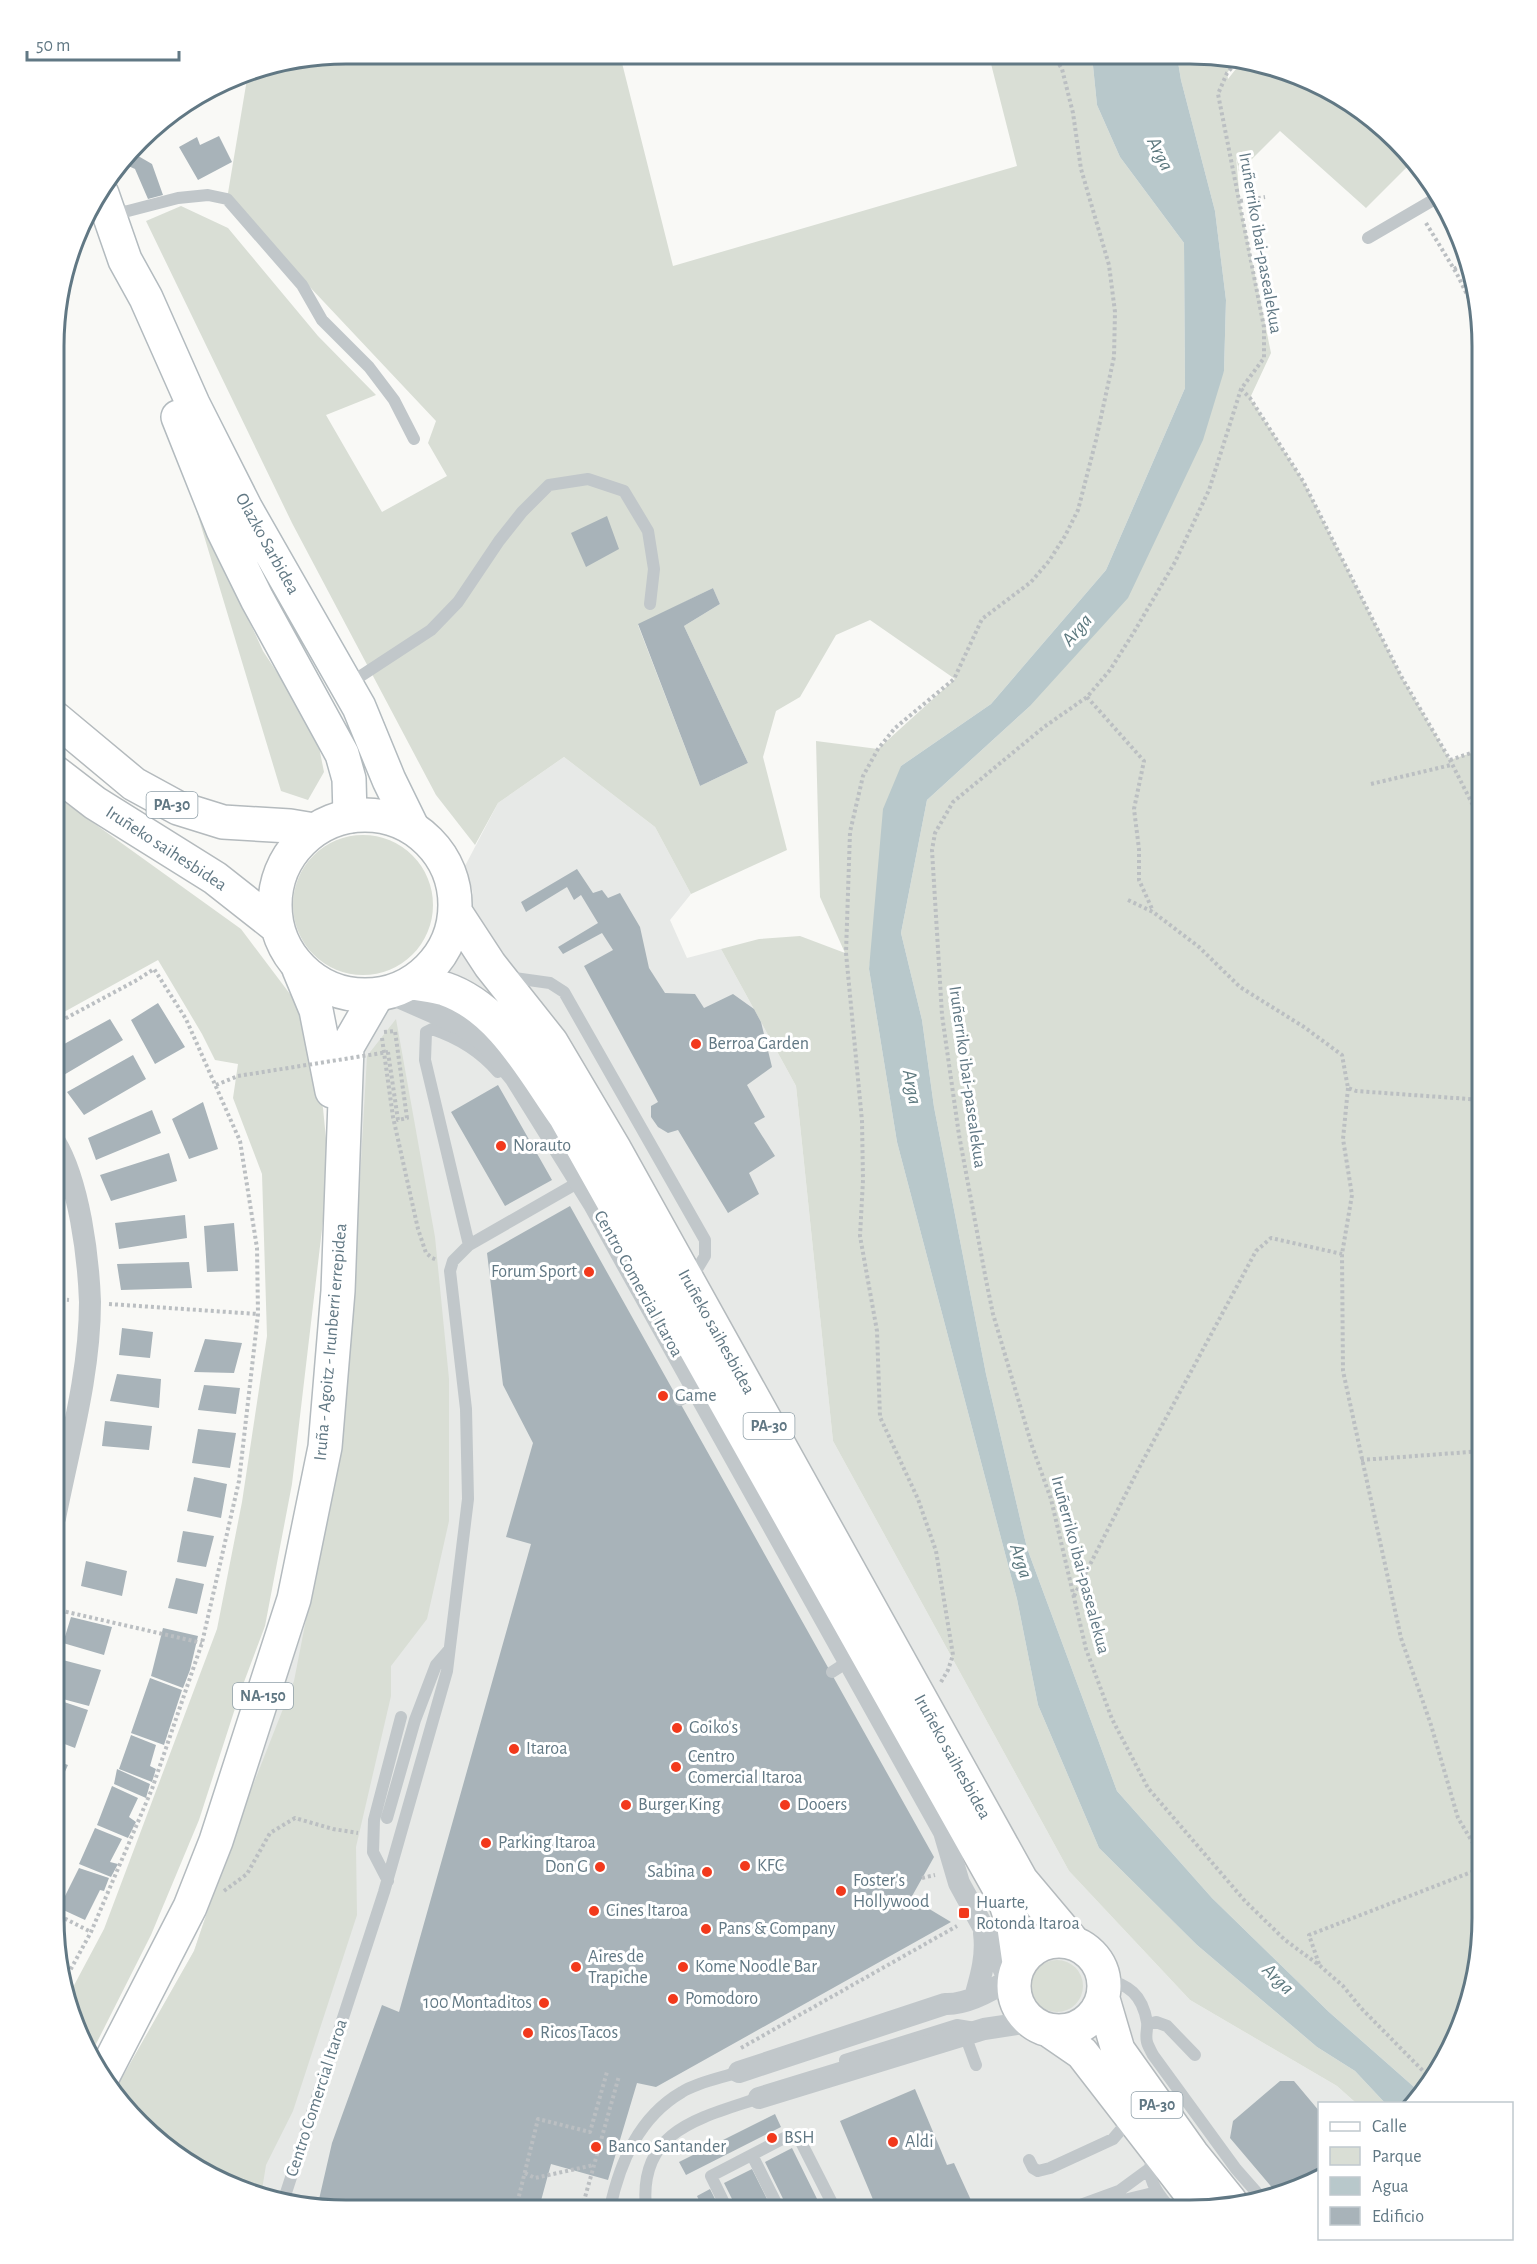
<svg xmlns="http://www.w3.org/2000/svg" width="1537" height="2264" viewBox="0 0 1537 2264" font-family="'Alegreya Sans',sans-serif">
	<rect width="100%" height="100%" fill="#f9f9f6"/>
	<path fill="#e7e9e7" d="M564,757L655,827L691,894L670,920L687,958L721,949L796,1086L833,1441L1069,1871L1190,2000L1337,2086L1356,2103L1320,2104L1319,2180L1191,2210L308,2208L252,2194L184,2161L126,2110L114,2092L194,1951L306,1621L334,1430L350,1159L366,1032L379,1017L440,976L452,958L469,920L473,893L465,866L498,803Z"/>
	<path fill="#d9ded5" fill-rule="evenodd" d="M346,54L620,55L673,266L1017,166L989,56H1092L1097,105L1120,157L1184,243L1185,388L1106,570L991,704L901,766L869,969L897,1142L1017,1599L1038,1705L1099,1848L1197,1945L1317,2047L1355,2071L1385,2103H1356L1337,2086L1190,2000L1069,1871L833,1441L796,1086L721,949L759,939L800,936L845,953L820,897L816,741L878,749L955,679L870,620L836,635L800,697L776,711L763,757L787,850L691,894L655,827L564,757L498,803L475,845L436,795L292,523L146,221L181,206L228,228L318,336L376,395L326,415L382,512L447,476L428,443L436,421L227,199L248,73ZM713,588L720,604L684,626L748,763L700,786L638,625Z
		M1177,56L1229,57L1238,59L1227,73L1228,79L1243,60L1302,76L1368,114L1414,160L1366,208L1280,131L1239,172L1236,156L1240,202L1271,353L1250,398L1303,481L1401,676L1450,760L1483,749L1482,1937L1467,2012L1434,2080L1422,2094L1329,2012L1212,1898L1117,1791L1027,1548L986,1374L934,1107L922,1020L901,933L927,800L1029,707L1224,371L1226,300L1215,211L1181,80Z
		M192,496L263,651L316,732L324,772L308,800L281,791Z
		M56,796L241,929L296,1002L323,1108L329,1170L292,1484L265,1626L241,1690L199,1820L151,1935L90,2056L84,2047L71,1991L104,1929L217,1629L242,1502L267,1336L262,1174L233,1098L238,1064L215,1060L202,1034L158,960L55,1017Z
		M293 905a70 70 0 1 1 140 0a70 70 0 1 1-140 0Z
		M396,1019L435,1237L449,1379V1521L427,1619L391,1666V1696L356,1847L357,1915L293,2111L266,2165L261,2196L252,2194L184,2161L126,2110L114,2092L194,1951L233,1836L294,1681L344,1425L354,1286L367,1056Z
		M1031 1986a26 26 0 1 1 52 0a26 26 0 1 1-52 0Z"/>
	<path fill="#b8c8cb" d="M1092,56H1177L1181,80L1215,211L1226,300L1224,371L1203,440L1128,598L1029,707L927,800L901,933L922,1020L934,1107L986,1374L1027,1548L1117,1791L1212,1898L1329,2012L1422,2094L1413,2103H1385L1355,2071L1317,2047L1197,1945L1099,1848L1038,1705L1017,1599L897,1142L869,969L883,809L901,766L991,704L1106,570L1185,388L1184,243L1120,157L1097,105Z"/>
	<path fill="#a8b3b9" d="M219,136L232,162L198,180L179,147L197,137L200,145Z
		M133,153L152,164L163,195L148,199L135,169L124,164Z
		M607,516L619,549L586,567L571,533Z
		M713,588L720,604L684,626L748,763L700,786L638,624Z
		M577,869L593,893L602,890L608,898L620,893L640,927L649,968L665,993L695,994L704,1008L733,994L754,1009L761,1022L772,1067L747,1085L765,1117L754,1123L775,1156L749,1173L759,1194L728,1213L678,1130L668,1133L658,1127L651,1117V1106L658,1102L584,966L613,950L602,933L563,954L558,947L598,923L581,895L574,900L567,887L526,912L521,902Z
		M158,1003L185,1047L155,1064L131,1020Z
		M110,1019L123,1040L62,1076L55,1065V1049Z
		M133,1055L146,1079L84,1115L67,1092Z
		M498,1085L552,1180L505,1206L451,1112Z
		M203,1102L218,1149L189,1159L172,1119Z
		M152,1110L161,1133L96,1160L88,1138Z
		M169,1153L177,1181L111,1201L100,1175Z
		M570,1206L934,1857L911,1898L951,1922L656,2087L637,2083L608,2180L551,2164L539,2208H317L332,2143L382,2005L399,2012L531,1544L506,1537L533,1443L503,1385L487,1253Z
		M185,1215L187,1238L119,1249L115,1223Z
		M234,1223L238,1271L207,1272L204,1226Z
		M189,1262L192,1288L121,1290L117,1264Z
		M122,1328L153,1332L150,1358L119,1355Z
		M205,1339L242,1343L234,1373L194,1372Z
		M117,1374L161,1379L159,1408L110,1401Z
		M204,1385L240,1388L236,1414L198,1410Z
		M105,1421L152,1426L149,1450L102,1446Z
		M198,1429L236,1433L230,1468L192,1463Z
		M194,1477L227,1484L221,1518L187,1511Z
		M183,1531L214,1536L206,1567L177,1562Z
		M86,1561L127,1571L122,1596L81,1586Z
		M176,1578L204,1584L197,1614L168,1608Z
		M71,1617L112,1627L104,1655L63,1643Z
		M163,1628L198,1636L190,1670L183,1688L151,1676Z
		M59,1659L101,1670L89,1706L59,1698V1693L54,1691V1675Z
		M150,1678L182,1690L164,1745L131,1733Z
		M58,1700L88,1710L75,1748L54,1740V1706Z
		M131,1735L156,1745L150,1766L156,1769L152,1782L119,1769Z
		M54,1760L68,1765L58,1787L54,1785Z
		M117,1769L150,1784L146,1798L114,1784Z
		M112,1786L138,1798L129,1817L136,1822L128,1838L97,1825Z
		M95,1828L122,1839L110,1862L118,1864L111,1877L79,1864Z
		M79,1868L109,1878L104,1891L100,1890L85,1920L59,1908Z
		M1280,2081H1294L1320,2112V2180L1275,2191L1230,2138L1233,2121Z
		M915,2089L947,2165L954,2163L975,2209H877L840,2121Z
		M775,2114L781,2127L686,2175L679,2162Z
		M792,2148L822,2209H788L765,2162Z
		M752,2169L772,2209H737L724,2183Z
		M710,2189L720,2209H703L697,2196Z"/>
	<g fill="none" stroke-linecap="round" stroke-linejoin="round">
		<g stroke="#b3bbbf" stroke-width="36">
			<path id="secondary" d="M102,194L125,260L146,298L193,404L246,509L359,707L389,780L412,827
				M178,417L223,530L257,599L342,754L349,779L350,816"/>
		</g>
		<g stroke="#b4bbbf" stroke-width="36">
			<path id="primary" d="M299,969L316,1010L332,1091
				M103,2076L190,1907L216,1841L294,1599L325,1447L338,1291L347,1047L377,995"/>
		</g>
		<g stroke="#b4babd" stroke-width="36">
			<path id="highway" d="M56,719L134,784L178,808L223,822L290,826L314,830
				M56,773L95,803L215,878L276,926
				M275 905a90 90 0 1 1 180 0a90 90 0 1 1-180 0Z
				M456,913L490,965L551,1042L615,1150L1021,1880L1074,1943
				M413,983C424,985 435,986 445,989C501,1008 533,1071 565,1116L1003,1895L1014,1928L1019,1963
				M1014 1986a45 45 0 1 1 90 0a45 45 0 1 1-90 0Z
				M1103,1999L1118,2050L1192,2154L1230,2201
				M1050,2031L1082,2053L1202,2208"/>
		</g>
		<path stroke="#bbbfc2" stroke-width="4" stroke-dasharray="3 3" stroke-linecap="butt" d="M1239,59L1227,73L1218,94L1264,327V358L1241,389L1209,490L1175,562L1134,632L1110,670L1087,697L1044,727L953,802L935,833L932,850L942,1015L959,1135L986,1280L993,1314L1032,1446L1051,1499L1086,1649L1112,1719L1148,1788L1245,1901L1285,1940L1319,1965L1343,1986L1361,2008L1433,2081
			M1240,201L1265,197
			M1426,223L1457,274L1475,311
			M1454,269L1464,264
			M1241,389L1250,398L1303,481L1401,676L1450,760L1483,825
			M1087,697L1144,761L1134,809L1139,849V880L1153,911
			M1450,760L1483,749
			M1371,784L1451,765
			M1128,900L1153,912L1199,947L1240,987L1304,1027L1342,1055L1348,1088L1356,1091L1483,1100
			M55,1024L137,980L154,969L186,1019L240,1141L257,1248L258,1314L239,1481L202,1643L152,1789L91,1932L67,1976
			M384,1032L395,1031L407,1118L398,1120L388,1052
			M382,1038L393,1117L418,1229L426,1253L432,1258L437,1260
			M216,1085L238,1076
			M1348,1088L1343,1139L1352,1195L1342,1254L1343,1371L1401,1638L1431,1725L1458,1818L1482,1858
			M55,1299L69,1300
			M109,1304L258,1314
			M1361,1460L1483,1451
			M1074,1596L1139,1468L1256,1251L1271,1238L1342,1254
			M54,1609L202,1643
			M941,1682L948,1670L953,1655L936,1551L918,1499L880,1417L877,1331L860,1236L863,1180L862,1121L846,953L850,832L863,776L878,749L895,728L954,679L982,619L1031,582L1049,561L1065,536L1078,510L1096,440L1114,357L1115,312L1109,265L1081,169L1073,113L1062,69L1054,56
			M922,1878L935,1875
			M224,1891L247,1874L270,1833L295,1818L333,1829L358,1833
			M54,1913L91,1932
			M1319,1964L1309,1935L1482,1868
			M741,2048L957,1926
			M525,2173L535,2178L594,2165
			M516,2208L538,2119L590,2132L607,2072
			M582,2208L619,2076"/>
		<path stroke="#c1c7ca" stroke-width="12" d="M111,212L128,211L178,198L208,195L227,199L302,285L322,320L369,367L394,400L414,439
			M1368,238L1440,196
			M347,685L431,630L458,602L499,541L522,512L549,485L588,479L624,491L648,531L654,569L650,604
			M507,977L550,983L564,992L705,1240V1256L691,1279
			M469,1245L425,1060L426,1032L432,1029C459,1038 480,1051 498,1072
			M680,1400L698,1390
			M832,1672L849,1661
			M387,1818L415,1720L436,1665L449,1650
			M388,1881L373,1852L374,1820L401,1717
			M1103,1978C1129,1985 1142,1994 1147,2022C1148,2029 1145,2035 1147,2042C1148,2046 1151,2051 1153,2055L1236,2169L1258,2194
			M1148,2024L1156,2022L1167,2026L1195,2055
			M965,2035L976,2065
			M845,2060L957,2025L975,2028
			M752,2155L779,2209
			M1029,2160L1033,2168L1038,2171L1050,2168L1113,2139L1131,2118
			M1151,2163C1146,2180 1161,2198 1172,2210
			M283,2202L384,1892L447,1671L468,1499L466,1409L450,1271L453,1261L469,1245L579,1182
			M610,2208C620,2162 639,2117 682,2092C698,2082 721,2078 739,2072
			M646,2208C638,2130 700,2118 759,2098
			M727,2209L711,2176L790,2135L798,2136L835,2209
			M1067,2210L1119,2191L1149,2169
			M1105,2210L1124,2200L1157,2192"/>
		<path stroke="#c1c7ca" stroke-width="22" d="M389,993L462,1025L487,1043L515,1077L594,1204L625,1260L944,1832L959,1883L993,1945L1013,1990
			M55,1518C69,1447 90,1374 90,1302C89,1274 86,1247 81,1220C76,1194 69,1165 55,1142
			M975,1997C981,1976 987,1956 984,1933
			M739,2072L945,2004C968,2005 995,1989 1014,1976
			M759,2098L984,2029L1031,2022"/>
		<use href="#secondary" stroke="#fff" stroke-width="33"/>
		<use href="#primary" stroke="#fff" stroke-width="33"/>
		<use href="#highway" stroke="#fff" stroke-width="33"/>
		<path stroke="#bbbfc2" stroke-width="4" stroke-dasharray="3 3" stroke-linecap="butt" d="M238,1076L388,1052"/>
	</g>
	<g fill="#f2391c" stroke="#fff" stroke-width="2">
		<circle cx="696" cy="1044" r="6"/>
		<circle cx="501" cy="1146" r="6"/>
		<circle cx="589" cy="1272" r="6"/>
		<circle cx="663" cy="1396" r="6"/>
		<circle cx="677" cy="1728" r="6"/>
		<circle cx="514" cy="1749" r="6"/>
		<circle cx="676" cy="1767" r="6"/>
		<circle cx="626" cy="1805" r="6"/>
		<circle cx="785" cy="1805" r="6"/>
		<circle cx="486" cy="1843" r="6"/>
		<circle cx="745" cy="1866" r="6"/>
		<circle cx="600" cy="1867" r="6"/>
		<circle cx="707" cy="1872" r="6"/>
		<circle cx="841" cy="1891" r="6"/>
		<circle cx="594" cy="1911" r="6"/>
		<rect x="958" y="1907" width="12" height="12" rx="3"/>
		<circle cx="706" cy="1929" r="6"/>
		<circle cx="576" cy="1967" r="6"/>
		<circle cx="683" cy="1967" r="6"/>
		<circle cx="673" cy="1999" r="6"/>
		<circle cx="544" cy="2003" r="6"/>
		<circle cx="528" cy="2033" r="6"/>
		<circle cx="772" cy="2138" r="6"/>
		<circle cx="893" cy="2142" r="6"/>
		<circle cx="596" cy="2147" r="6"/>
	</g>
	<g text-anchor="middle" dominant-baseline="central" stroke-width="6" stroke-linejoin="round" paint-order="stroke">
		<g fill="#fff" stroke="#90a0a9" stroke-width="1.5">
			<rect x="146.5" y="792" width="51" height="26" rx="4.5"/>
			<rect x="743.5" y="1413" width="51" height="26" rx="4.5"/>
			<rect x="233" y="1683" width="60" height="26" rx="4.5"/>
			<rect x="1131.5" y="2092" width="51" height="26" rx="4.5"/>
		</g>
		<g font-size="16" font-weight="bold" fill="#617884">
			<text x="172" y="805">PA-30</text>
			<text x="769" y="1426">PA-30</text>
			<text x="263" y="1696">NA-150</text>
			<text x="1157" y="2105">PA-30</text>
		</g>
		<g font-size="18" fill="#617884" stroke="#fff">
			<text transform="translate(1260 243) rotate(80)">Iruñerriko ibai-pasealekua</text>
			<text transform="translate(267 544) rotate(61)">Olazko Sarbidea</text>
			<text transform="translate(166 849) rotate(33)">Iruñeko saihesbidea</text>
			<text transform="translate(967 1077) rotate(82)">Iruñerriko ibai-pasealekua</text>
			<text transform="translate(638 1284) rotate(61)">Centro Comercial Itaroa</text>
			<text transform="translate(716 1332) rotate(61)">Iruñeko saihesbidea</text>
			<text transform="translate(331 1342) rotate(-85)">Iruña - Agoitz - Irunberri errepidea</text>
			<text transform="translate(1080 1565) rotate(75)">Iruñerriko ibai-pasealekua</text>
			<text transform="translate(952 1757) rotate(61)">Iruñeko saihesbidea</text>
			<text transform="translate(317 2098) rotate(-72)">Centro Comercial Itaroa</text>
		</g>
		<g font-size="18" fill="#617884" stroke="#fff" text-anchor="start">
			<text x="708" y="1044">Berroa Garden</text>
			<text x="513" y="1146">Norauto</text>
			<text x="577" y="1272" text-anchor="end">Forum Sport</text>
			<text x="675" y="1396">Game</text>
			<text x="689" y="1728">Goiko's</text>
			<text x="526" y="1749">Itaroa</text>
			<text x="688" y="1757">Centro<tspan x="688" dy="21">Comercial Itaroa</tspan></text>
			<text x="638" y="1805">Burger King</text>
			<text x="797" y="1805">Dooers</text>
			<text x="498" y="1843">Parking Itaroa</text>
			<text x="757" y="1866">KFC</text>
			<text x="588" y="1867" text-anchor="end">Don G</text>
			<text x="695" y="1872" text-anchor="end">Sabina</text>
			<text x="853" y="1881">Foster's<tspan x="853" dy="21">Hollywood</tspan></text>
			<text x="976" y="1903">Huarte,<tspan x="976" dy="21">Rotonda Itaroa</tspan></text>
			<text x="606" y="1911">Cines Itaroa</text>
			<text x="718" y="1929">Pans &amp; Company</text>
			<text x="588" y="1957">Aires de<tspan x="588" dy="21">Trapiche</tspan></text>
			<text x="695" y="1967">Kome Noodle Bar</text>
			<text x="685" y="1999">Pomodoro</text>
			<text x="532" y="2003" text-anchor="end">100 Montaditos</text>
			<text x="540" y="2033">Ricos Tacos</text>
			<text x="784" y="2138">BSH</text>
			<text x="905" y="2142">Aldi</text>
			<text x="608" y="2147">Banco Santander</text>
		</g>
		<g font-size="20" font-style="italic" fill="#5c787e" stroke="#fff">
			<text transform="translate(1160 154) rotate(63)">Arga</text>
			<text transform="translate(1077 630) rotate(-49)">Arga</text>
			<text transform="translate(912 1087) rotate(79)">Arga</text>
			<text transform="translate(1021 1561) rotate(72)">Arga</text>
			<text transform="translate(1278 1979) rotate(44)">Arga</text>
		</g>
	</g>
	<path d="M0 0H1537V2264H0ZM346 64H1190A282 282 0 0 1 1472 346V1918A282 282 0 0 1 1190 2200H346A282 282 0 0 1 64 1918V346A282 282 0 0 1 346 64Z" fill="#fff" fill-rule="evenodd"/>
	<path fill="none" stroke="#617884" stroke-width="3" d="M346 64H1190A282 282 0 0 1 1472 346V1918A282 282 0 0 1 1190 2200H346A282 282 0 0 1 64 1918V346A282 282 0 0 1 346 64Z"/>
	<rect x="1318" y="2102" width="195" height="138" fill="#ffffff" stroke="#c0c9ce" stroke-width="1.5"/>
	<rect x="1330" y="2122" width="30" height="9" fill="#ffffff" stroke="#c0c9ce" stroke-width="1.5"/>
	<text x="1372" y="2132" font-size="18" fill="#617884">Calle</text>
	<rect x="1330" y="2147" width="30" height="18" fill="#d9ded5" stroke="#c0c9ce" stroke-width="1.5"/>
	<text x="1372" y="2162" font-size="18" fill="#617884">Parque</text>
	<rect x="1330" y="2177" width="30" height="18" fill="#b8c8cb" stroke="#c0c9ce" stroke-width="1.5"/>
	<text x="1372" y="2192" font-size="18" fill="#617884">Agua</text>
	<rect x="1330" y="2207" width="30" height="18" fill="#a8b3b9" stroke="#c0c9ce" stroke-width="1.5"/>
	<text x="1372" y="2222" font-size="18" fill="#617884">Edificio</text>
	<path d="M27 51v9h152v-9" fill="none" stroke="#617884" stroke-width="3"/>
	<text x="36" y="51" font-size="18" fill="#617884" stroke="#ffffff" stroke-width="4.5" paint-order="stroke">50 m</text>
</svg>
